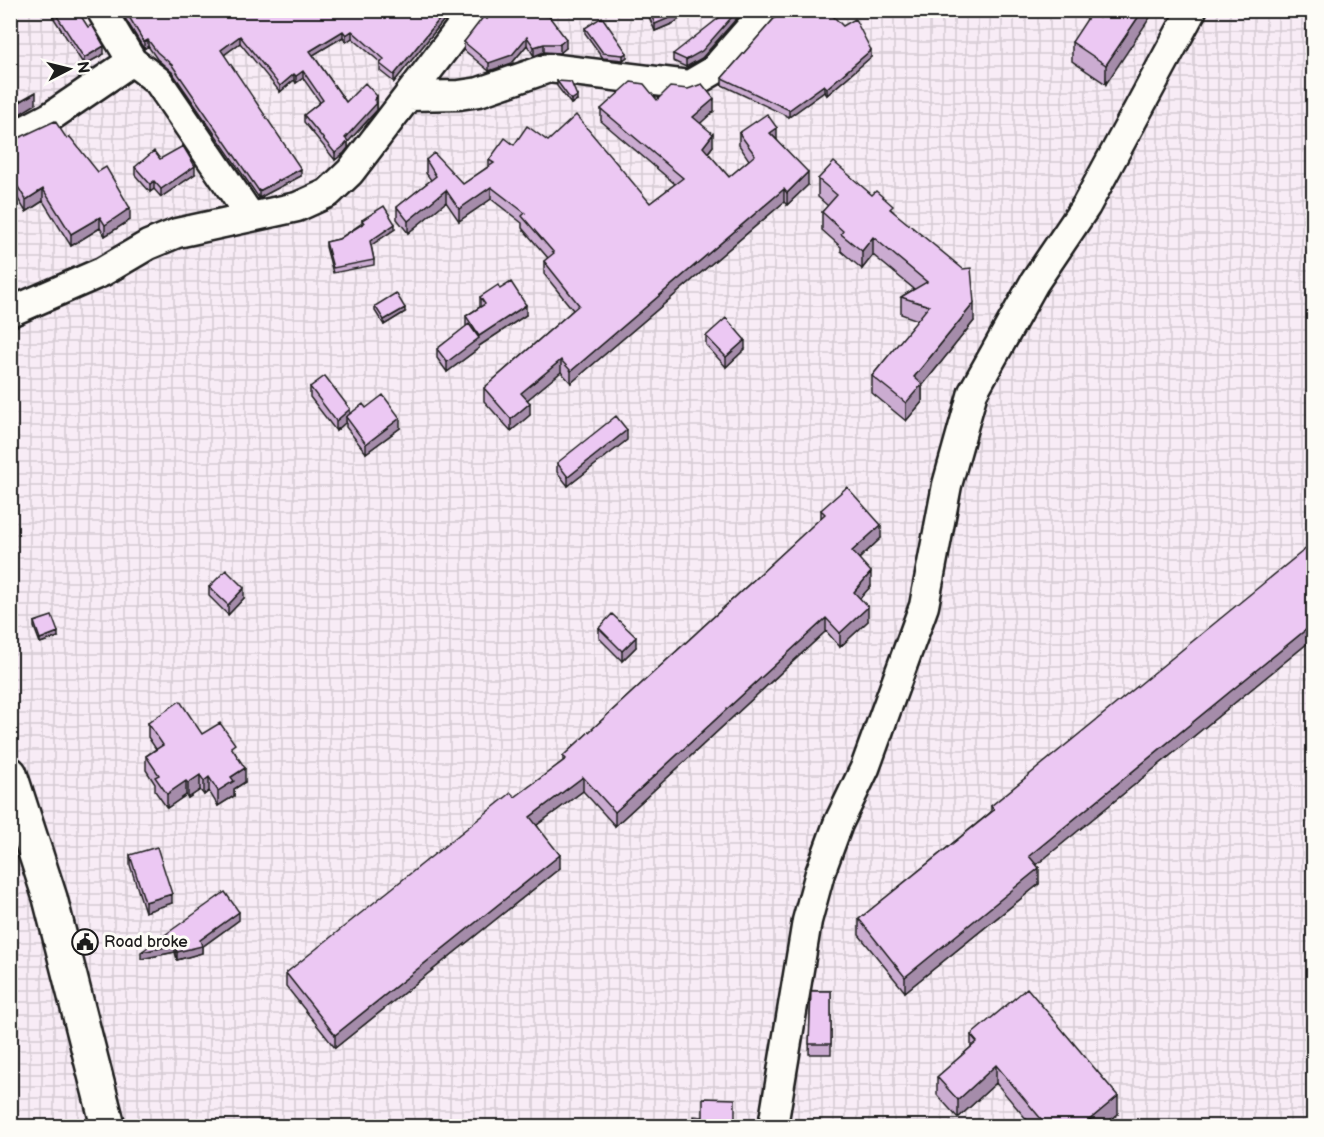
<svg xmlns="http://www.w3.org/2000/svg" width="1324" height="1137" viewBox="0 0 1324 1137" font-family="'Balsamiq Sans',sans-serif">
	<defs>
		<pattern id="industrial-grid" width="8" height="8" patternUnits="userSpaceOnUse" patternTransform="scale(1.5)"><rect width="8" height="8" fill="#f8ecf6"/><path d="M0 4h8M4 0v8" fill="none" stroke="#d4cad2"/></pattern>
	</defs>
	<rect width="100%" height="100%" fill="#fdfcf7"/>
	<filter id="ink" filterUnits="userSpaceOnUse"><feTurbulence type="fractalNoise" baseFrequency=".0167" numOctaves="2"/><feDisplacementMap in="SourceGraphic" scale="12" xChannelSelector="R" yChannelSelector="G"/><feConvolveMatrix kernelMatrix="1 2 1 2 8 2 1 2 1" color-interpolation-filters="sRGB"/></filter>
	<g filter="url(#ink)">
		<path fill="url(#industrial-grid)" d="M10,11H1313V1126H11Z"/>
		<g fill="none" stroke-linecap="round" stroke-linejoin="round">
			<g stroke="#1c1c1c" stroke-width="33">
				<path id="minor" d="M101,10L132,61L158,81L250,216
					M408,96L459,95L479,92L549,68L689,85L713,71L766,10
					M10,138L50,117L132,61
					M10,312L102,272L148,245L177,233L297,207L328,193L350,172L474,10
					M773,1126L807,921L820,873L838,824L865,768L924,606L947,485L973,392L1034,283L1086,206L1192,10"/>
			</g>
			<g stroke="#1c1c1c" stroke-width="38">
				<path id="highway" d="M10,774L50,898L108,1126"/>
			</g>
			<use href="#minor" stroke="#fdfcf7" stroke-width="28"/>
			<use href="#highway" stroke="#fdfcf7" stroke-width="33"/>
		</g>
		<path fill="#cbacd1" stroke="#1c1c1c" stroke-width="1.5" d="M53,10H77L104,54L84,65L53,17Z
			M120,10H452L394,82L380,71V64L381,63L352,38L346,42L343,37L313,55L346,102L377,96V110L348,142V148L344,153L335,160L304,122V115L320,102L303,78L296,83L294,80L280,92L240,43L224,55L301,176L259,198L172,72L157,59L148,46L144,49Z
			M494,10L566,48L560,53L544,52L534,56L527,45L512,63L489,71L464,50V42Z
			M642,10H690L674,23L655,31L649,17Z
			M1109,10L1106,84L1072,61V42L1099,18Z
			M779,13L871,57L827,95L824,92L789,117L722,85V78Z
			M585,28L627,57L623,60L603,58L585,33Z
			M673,54L702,58L686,67L673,61Z
			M557,81L577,101L571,104L557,86Z
			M657,100L714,111L700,123L713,146L708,153L729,177L749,160L739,145V133L777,140L808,185L787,205L784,202L571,383L561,372L527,400L530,415L511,431L484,401V388L573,310L544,274V261L548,258L522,228V223L491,199L459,221L446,202L408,233L397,219V207L431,180L426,173V160L463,184L489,166V160L514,145L548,141L650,203L675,184L601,121V109Z
			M67,139L130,220L105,236L100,228L71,246L43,201L26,212L10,186V142Z
			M160,159L195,174L161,197L154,189L150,192L135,175V167Z
			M818,179L872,195L893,211L974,321L922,386V402L906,421L872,393V376L918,320L901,314V297L914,289L873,255L862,269L841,251V247L822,230V212L828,206L818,197Z
			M362,220L395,229L371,245L374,260V265L333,273L326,247V242L339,239L362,223Z
			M500,289L526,315L479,346V348L447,372L437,358V349L466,327V316L480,307V297Z
			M375,306L405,312L384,325L375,311Z
			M706,336L745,349L726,367L706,345Z
			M310,387L350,415L366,408L400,428L366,453L346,427V422L336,431L310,397Z
			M627,440L568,486L557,472V463Z
			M821,510L881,538L859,559L871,586L860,598L868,621L840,647L826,631L615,826L583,791L537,825L560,868L335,1048L286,986V973L563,761V756L821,518Z
			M209,587L244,598L228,615L209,596Z
			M34,622L58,637L40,643L34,627Z
			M599,628L636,647L622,661L599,638Z
			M1314,638L1036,865L1039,884L905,992L859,935V919L991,812V806Z
			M148,723L202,734L235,752L245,782L234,789V796L218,806L209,791L204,795L200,790L188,798L186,795L167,808L155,791V784L146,770V756L156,749L148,737Z
			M130,855L172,903L145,912L130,865Z
			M239,920L202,947V953L177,960L175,952L141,959Z
			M811,991H831V1054H809Z
			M971,1035L1118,1114L1103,1126H1032L996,1083L958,1118L937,1095V1077L971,1047Z"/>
		<path fill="#a58caa" stroke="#1c1c1c" stroke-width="1.5" d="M447,10H452L394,82V75Z
			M681,10H690L674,23L655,31V24Z
			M738,10H744L702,58L686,67V60Z
			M1143,10H1155L1106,84V65Z
			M343,31V37L310,57V51Z
			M352,31V38L346,42V35Z
			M240,36V43L221,57V50Z
			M527,37V45L512,63L489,71V63Z
			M566,39V48L560,53V44Z
			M148,40V46L144,49V42Z
			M544,44V52L534,56V47Z
			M104,46V54L84,65V58Z
			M871,50V57L827,95V88Z
			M627,53V57L623,60V55Z
			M303,71V78L296,83V76Z
			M294,74V80L280,92V86Z
			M824,85V92L789,117V110Z
			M36,92V104L10,120V108Z
			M377,96V110L348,142V148L344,153L335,160V153Z
			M577,96V101L571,104V100Z
			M714,99V111L693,130V117Z
			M777,128V140L770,133Z
			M713,134V146L703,159V147Z
			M195,166V174L161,197V189Z
			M301,169V176L259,198V191Z
			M808,172V185L787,205V193Z
			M154,181V189L150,192V184Z
			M491,187V199L459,221V209Z
			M43,189V201L26,212V200Z
			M784,189V202L571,383V371Z
			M446,190V202L408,233V221Z
			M130,208V220L105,236V225Z
			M100,217V228L71,246V234Z
			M395,224V229L370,246V241Z
			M873,237V255L862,269V251Z
			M974,303V321L922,386V402L906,421V403L914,377Z
			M526,305V315L479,346V348L447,372V362L479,336Z
			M405,308V312L384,325V320Z
			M745,340V349L726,367V357Z
			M561,360V372L521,405V393Z
			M530,403V415L511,431V419Z
			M350,409V419L346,417V422L336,431V421Z
			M400,418V428L366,453V444Z
			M627,430V440L568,486V477Z
			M881,525V538L852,565V551Z
			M871,572V586L854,605V592Z
			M244,588V598L228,615V605Z
			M868,607V621L840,647V633Z
			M826,618V631L615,826V812Z
			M1314,623V638L1029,871V856Z
			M58,632V637L40,643V639Z
			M636,637V647L622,661V651Z
			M245,768V782L234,789V796L218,806V791L231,777Z
			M200,775V790L188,798V783Z
			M209,777V791L204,795V781Z
			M583,777V791L530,830V817Z
			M186,781V795L167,808V794Z
			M560,855V868L335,1048V1035Z
			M1039,868V884L905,992V977Z
			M172,894V903L145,912V902Z
			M239,912V920L202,947V953L177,960V952L200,940Z
			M175,945V952L141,959V952Z
			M996,1065V1083L958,1118V1100Z
			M1118,1096V1114L1103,1126H1082Z"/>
		<path fill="#ecc8f3" stroke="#1c1c1c" stroke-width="1.5" d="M53,10H77L88,27L92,25L104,46L84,58Z
			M125,10H447L394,75L380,64L384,59L352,31L346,35L343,31L310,51L346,102L365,83L377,96L374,100L377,103L345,138L348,141L344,146L335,153L304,115L323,100L303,71L296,76L294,74L280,86L240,36L221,50L301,169L259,191L172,65L157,52L148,40L144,42Z
			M494,10H540L546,16L548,15L566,39L560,44H544L534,47L527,37L512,55L489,63L464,42L484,16L487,19Z
			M649,10H681L674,16L655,24Z
			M729,10H738L702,51L686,60L673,54Z
			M780,10H827L843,26L855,19L871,50L827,88L824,85L789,110L722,78L779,13Z
			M1093,10L1099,18L1109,10H1143L1106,65L1072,42Z
			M602,17L627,53L623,55L603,53L585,28Z
			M557,81L571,82L577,96L571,100Z
			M631,82L644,84L657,100L670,87L688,89L702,84L714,99L693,117L713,134L703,147L729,177L755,155L739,133L767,114L777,128L770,133L808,172L787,193L784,189L571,371L561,360L521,393L530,403L511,419L484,388L579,305L544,261L554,253L522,216L525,213L491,187L459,209L446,190L408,221L397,207L436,176L426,160L434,153L463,184L494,163L489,160L505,138L514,145L527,126L548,141L576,115L650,203L683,178L601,109Z
			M10,91L18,102L36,92L10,108Z
			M55,121L67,139L70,137L98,172L106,167L130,208L105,225L100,217L71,234L43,189L26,200L10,174V142Z
			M183,146L195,166L161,189L154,181L150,184L135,167L154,151L160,159Z
			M834,162L872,195L876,191L893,206L890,209L963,269L971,268L974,303L914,377L922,384L906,403L872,376L929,306L901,297L927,282L873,237L862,251L841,234L843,231L822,212L837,195L818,179Z
			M384,206L395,224L370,241L374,260L333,268L326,242L339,239L364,223L362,220Z
			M511,282L526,305L479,336L466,316L485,304L480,297L498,285L500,289Z
			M396,293L405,308L384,320L375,306Z
			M726,318L745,340L726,357L706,336Z
			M469,324L479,338L447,362L437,349Z
			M325,376L350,409L336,421L310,387Z
			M383,395L400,418L366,444L346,417L363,404L366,408Z
			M616,416L627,430L568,477L557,463Z
			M847,487L881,525L852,551L871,572L854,592L868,607L840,633L826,618L615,812L583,777L530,817L560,855L335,1035L286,973L511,793L515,797L566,759L563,756L825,514L821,510Z
			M1314,542V623L1029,856L1039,868L905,977L859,919L994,810L991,806Z
			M226,570L244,588L228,605L209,587Z
			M612,614L636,637L622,651L599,628Z
			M52,616L58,632L40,639L34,622Z
			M180,701L202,734L220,723L235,744L231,747L245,768L231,777L234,781L218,791L209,777L204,781L200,775L188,783L186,781L167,794L155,777L159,775L146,756L163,745L148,723Z
			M157,847L172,894L145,902L130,855Z
			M225,892L239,912L200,940L202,946L177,952L175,945L141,952Z
			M1027,988L1118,1096L1082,1126H1047L996,1065L958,1100L937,1077L977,1042L971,1035Z
			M811,991H831V1044H809Z
			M703,1098L735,1099V1126H683V1121H694V1116L703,1117Z
			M884,1123L887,1126H880Z"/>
	</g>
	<defs>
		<g id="civic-ring" transform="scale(1.35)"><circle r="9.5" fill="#fdfcf7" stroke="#1c1c1c" stroke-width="1.5"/><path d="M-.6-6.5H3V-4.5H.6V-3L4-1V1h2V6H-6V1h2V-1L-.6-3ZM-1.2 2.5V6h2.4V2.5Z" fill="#1c1c1c"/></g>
	</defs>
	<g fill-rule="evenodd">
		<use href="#civic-ring" x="85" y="942"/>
	</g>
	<g text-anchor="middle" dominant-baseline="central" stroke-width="6" stroke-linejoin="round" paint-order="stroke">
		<g font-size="16" fill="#1c1c1c" stroke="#fdfcf7" text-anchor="start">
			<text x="104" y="942">Road broke</text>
		</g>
	</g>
	<rect width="1324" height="1137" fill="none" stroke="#fdfcf7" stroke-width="36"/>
	<rect x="18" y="18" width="1288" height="1101" fill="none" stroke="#1c1c1c" stroke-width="2" filter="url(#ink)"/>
	<g transform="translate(69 69) rotate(83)" stroke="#fdfcf7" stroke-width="4.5" paint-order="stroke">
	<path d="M0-4.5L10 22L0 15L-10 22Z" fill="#1c1c1c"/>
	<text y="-9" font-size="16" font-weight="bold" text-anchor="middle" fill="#1c1c1c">N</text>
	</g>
</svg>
